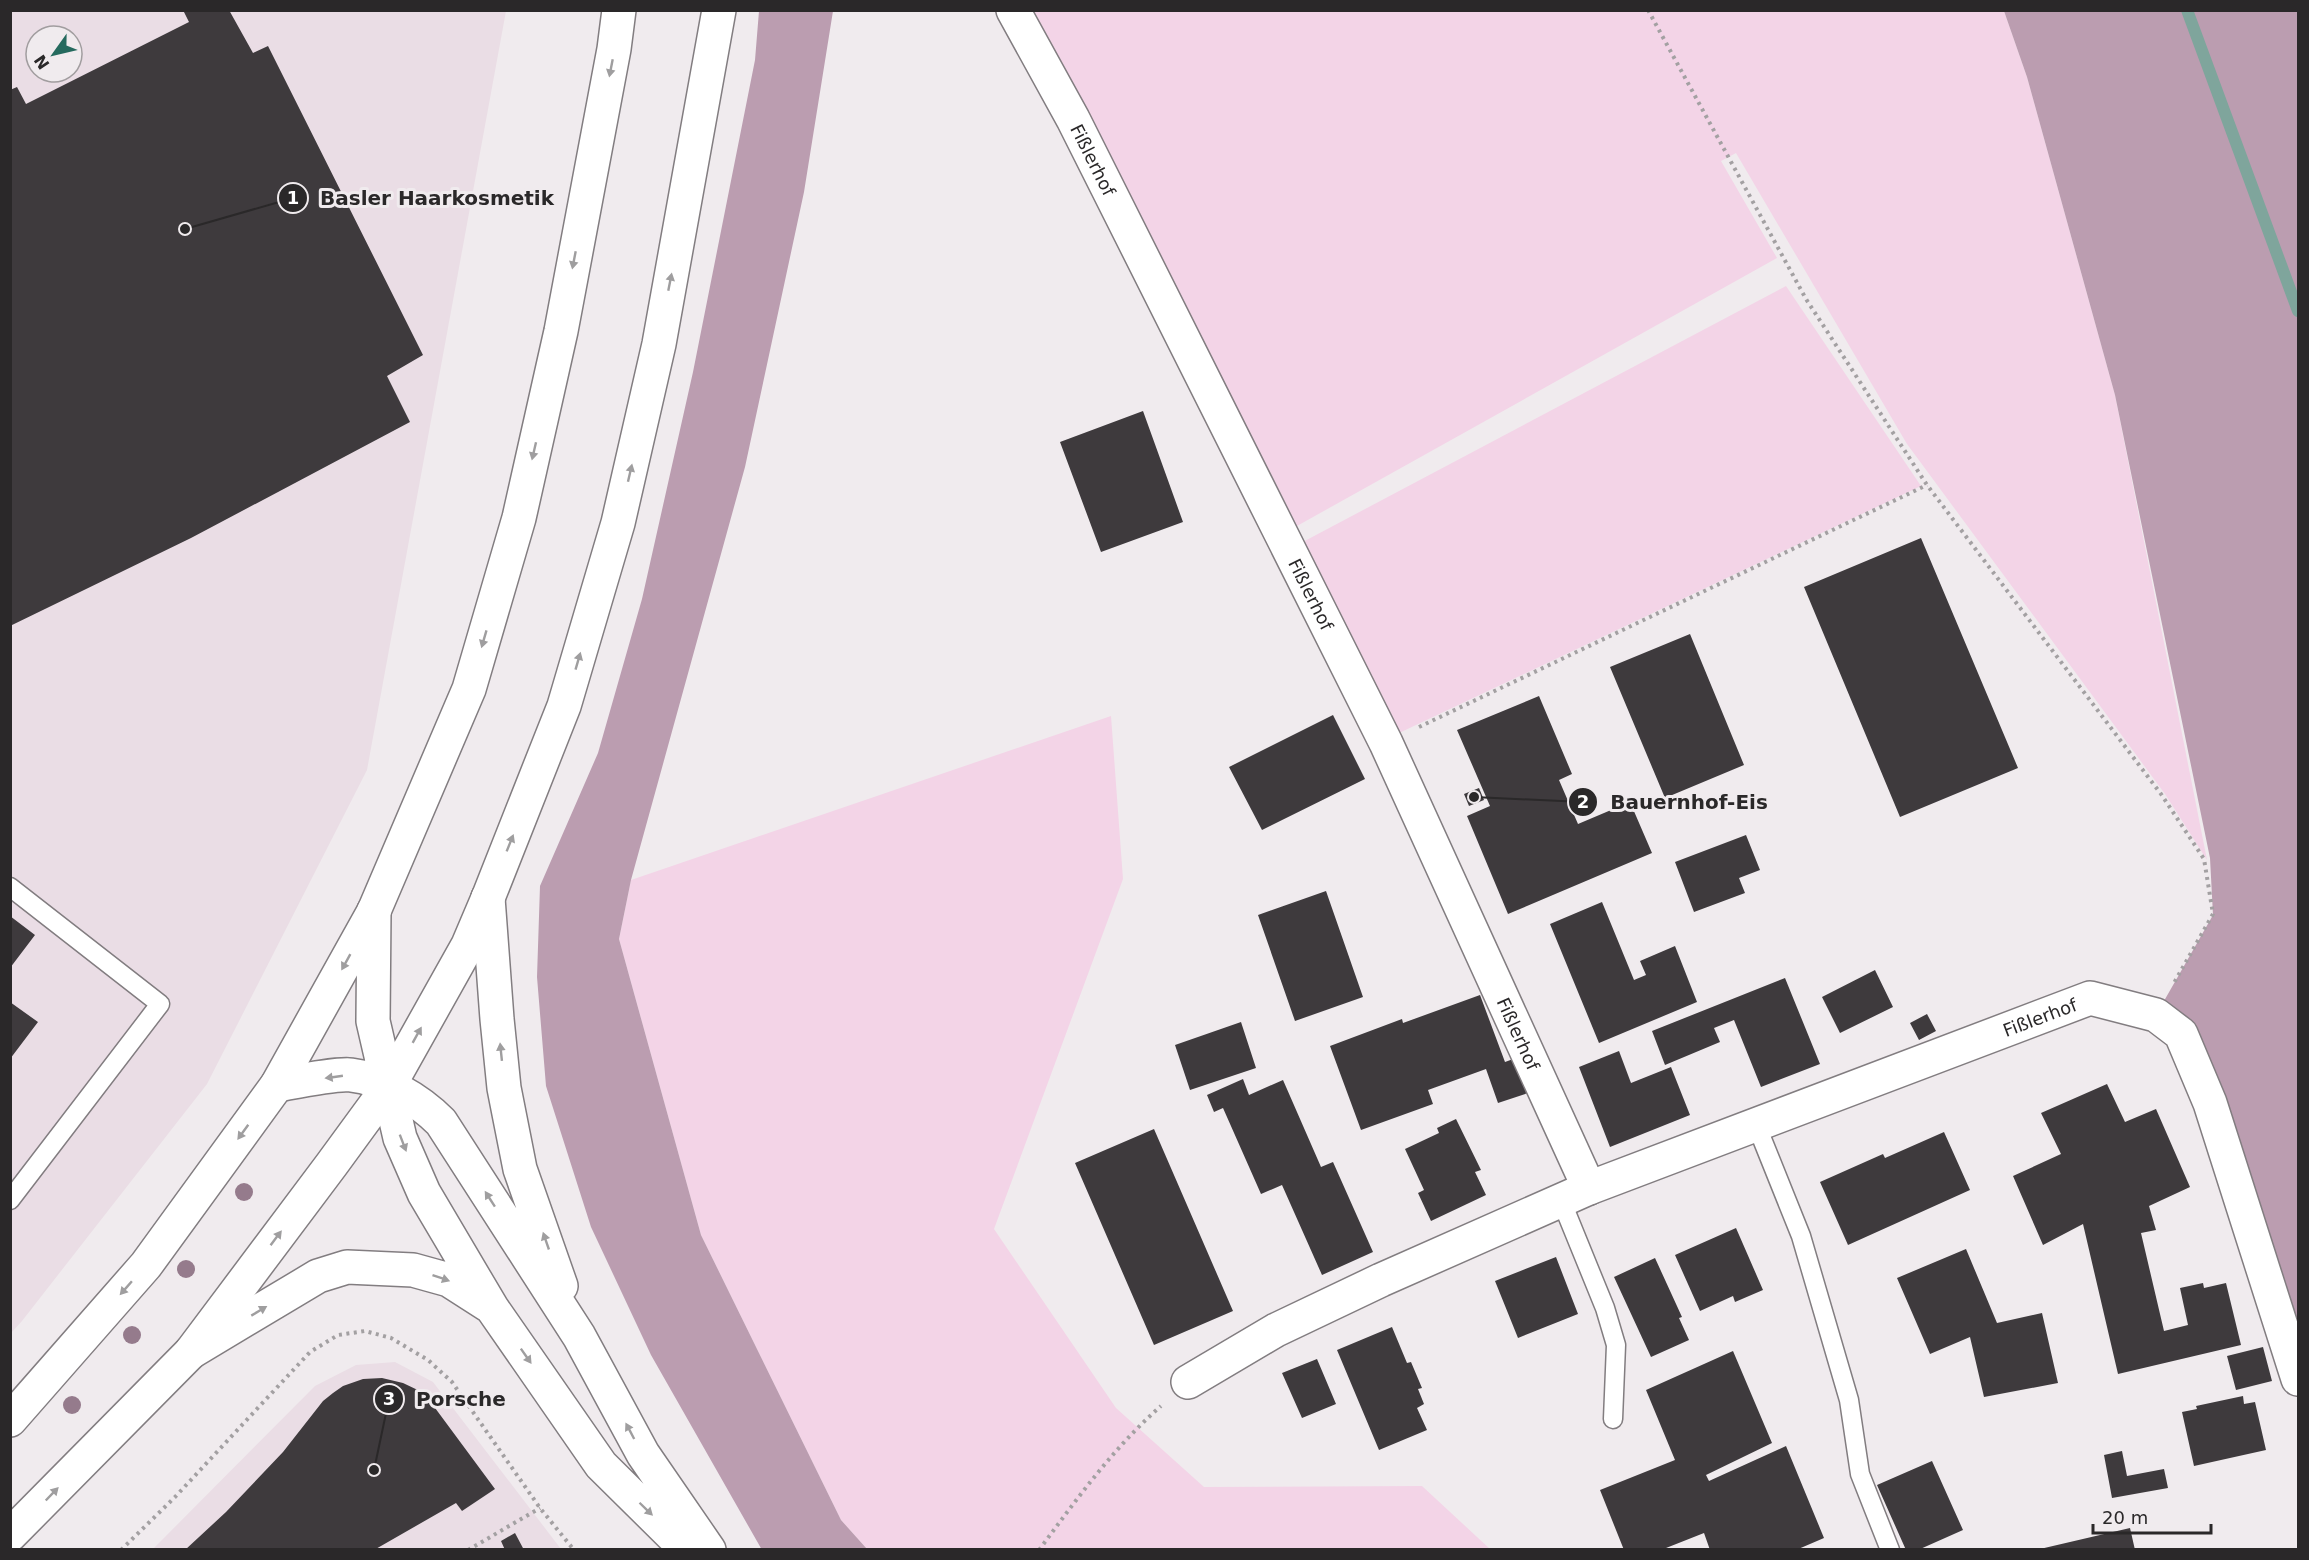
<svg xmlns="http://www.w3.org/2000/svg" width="2309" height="1560" viewBox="0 0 2309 1560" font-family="'DejaVu Sans',sans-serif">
	<rect width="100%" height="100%" fill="#f0ebee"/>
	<path fill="#eadde5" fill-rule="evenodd" d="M11,11H506L367,770L207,1084L22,1321L11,1333ZM36,36H72V72H36Z
		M395,1362L433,1382L561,1549L152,1550L315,1386L356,1365Z"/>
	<path fill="#f3d4e7" d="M1013,11H2004L2027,77L2115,395L2207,860L2165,794L1907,444L1736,153L1721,161L1777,258L1288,531Z
		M1786,286L1921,486L1397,734L1299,544Z
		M1111,716L1123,879L994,1229L1116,1408L1204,1487L1422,1486L1490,1549H867L841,1520L701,1235L619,939L631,880Z"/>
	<path fill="#bb9db0" d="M829,11H833L804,192L745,467L631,880L619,939L701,1235L841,1520L867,1549L762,1550L651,1355L591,1227L546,1086L537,977L540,886L598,753L642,599L693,372L755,60L759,11Z
		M2004,11H2298V1379L2210,1103L2156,1015L2213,915L2210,858L2115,395L2027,77Z"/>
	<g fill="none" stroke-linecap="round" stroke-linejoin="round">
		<path stroke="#7fa59c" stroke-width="12" d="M2187,10L2298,311"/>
	</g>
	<path fill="#3e3a3d" d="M183,10H229L253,53L268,46L423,355L387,376L410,422L191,538L10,626V90L17,87L26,104L189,22Z
		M1143,411L1183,522L1101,552L1060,442Z
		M1921,538L2018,768L1900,817L1804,587Z
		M1690,634L1744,765L1665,798L1610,667Z
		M1539,696L1572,774L1559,780L1578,824L1630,802L1652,853L1508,914L1467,816L1490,806L1457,730Z
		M1333,715L1365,779L1262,830L1229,767Z
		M1479,788L1484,800L1469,806L1464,794Z
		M1746,835L1760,870L1739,878L1745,893L1694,912L1675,862Z
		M1326,891L1363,997L1295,1021L1258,915Z
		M1602,902L1634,980L1646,975L1640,961L1675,946L1697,1002L1599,1043L1550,924Z
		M10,916L35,935L10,968Z
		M1875,970L1893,1007L1840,1033L1822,997Z
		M1785,978L1820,1064L1761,1087L1734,1020L1714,1028L1720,1042L1665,1065L1652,1031Z
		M1480,995L1505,1062L1516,1058L1528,1093L1498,1103L1486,1069L1428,1090L1433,1104L1361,1130L1330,1046L1402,1019L1403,1023Z
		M10,1002L38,1022L10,1059Z
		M1927,1014L1936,1031L1919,1040L1910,1023Z
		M1241,1022L1256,1068L1190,1090L1175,1045Z
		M1619,1051L1631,1083L1671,1067L1690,1115L1610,1147L1579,1067Z
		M1243,1079L1249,1095L1283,1080L1321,1167L1333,1162L1373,1252L1322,1275L1282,1185L1261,1194L1223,1108L1214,1112L1207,1095Z
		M2107,1084L2125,1122L2156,1109L2190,1187L2149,1206L2156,1230L2141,1233L2164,1331L2188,1325L2180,1288L2203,1283L2204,1288L2226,1283L2241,1345L2118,1374L2083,1224L2043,1245L2013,1176L2061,1154L2041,1113Z
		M1456,1119L1481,1170L1475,1172L1486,1195L1431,1221L1418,1193L1424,1190L1405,1149L1439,1133L1437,1128Z
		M1154,1129L1233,1311L1154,1345L1075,1163Z
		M1944,1132L1970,1190L1848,1245L1820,1182L1883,1154L1885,1158Z
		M1736,1228L1763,1290L1735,1302L1733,1296L1700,1311L1675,1255Z
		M1966,1249L1997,1323L2042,1313L2058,1383L1984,1397L1970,1337L1930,1354L1897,1278Z
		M1556,1257L1578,1314L1518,1338L1495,1281Z
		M1655,1258L1682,1317L1679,1318L1689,1340L1651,1357L1614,1277Z
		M1392,1327L1407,1363L1411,1362L1422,1388L1418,1389L1424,1404L1417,1408L1427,1430L1379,1450L1337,1350Z
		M2263,1347L2272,1381L2236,1390L2227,1356Z
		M1733,1351L1772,1443L1706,1475L1709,1481L1786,1446L1824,1538L1796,1550H1710L1704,1533L1661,1550H1624L1600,1490L1675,1460L1646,1390Z
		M1317,1359L1336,1404L1302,1418L1282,1373Z
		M382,1378L403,1383L424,1393L495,1489L462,1511L456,1503L374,1550H185L226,1512L283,1452L323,1401L333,1393L343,1386L363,1379Z
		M2243,1396L2244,1404L2255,1402L2266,1450L2194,1466L2182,1412L2197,1409L2196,1406Z
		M2122,1451L2127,1476L2164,1469L2168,1488L2112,1498L2104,1455Z
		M1932,1461L1963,1530L1918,1550H1906L1877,1485Z
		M2130,1528L2135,1550H2040V1549Z
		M515,1533L524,1550H505L501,1541Z"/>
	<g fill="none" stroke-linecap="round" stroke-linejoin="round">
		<g stroke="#827d80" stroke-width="21">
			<path id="lane" d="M10,887L160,1004L10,1200
				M1756,1124L1801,1236L1849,1400L1860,1474L1890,1550
				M1561,1200L1605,1308L1616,1345L1613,1419"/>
		</g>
		<g stroke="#827d80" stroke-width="36">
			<g id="street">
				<path id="s1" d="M1013,10L1073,119L1386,743L1589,1188"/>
				<path id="s2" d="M1188,1382L1276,1330L1381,1280L1589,1188L2090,998L2156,1015L2181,1034L2210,1103L2298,1379"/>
			</g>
		</g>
		<g stroke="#827d80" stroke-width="36">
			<path id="secondary" d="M488,898L497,1019L504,1088L520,1169L561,1286
				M374,911L373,1021L400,1138L424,1193L492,1308L601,1465L687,1550
				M277,1085C294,1082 337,1073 351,1075C384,1079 418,1099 441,1122L579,1336L643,1454L709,1550
				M191,1352L318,1276L347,1267L413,1270L449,1280L488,1305"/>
		</g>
		<g stroke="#827d80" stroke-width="36">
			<path id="primary" d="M10,1420L146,1265L277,1085L374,911
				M10,1535L191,1352L332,1164L389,1086L468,945L488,898"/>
		</g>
		<g stroke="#827d80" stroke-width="36">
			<path id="highway" d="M488,898L564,706L618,523L659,344L719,10
				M374,911L469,689L519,518L561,331L614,49L619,10"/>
		</g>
		<path stroke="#a3a0a2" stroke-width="4" stroke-dasharray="3 4.5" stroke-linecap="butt" d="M1648,10L1806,299L1927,485L2161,794L2204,859L2213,914L2174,983
			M1419,727L1927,485
			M121,1550L175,1497L310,1352L338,1335L365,1331L391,1338L428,1360L452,1382L540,1508L574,1550
			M468,1550L540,1508
			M1039,1550C1077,1499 1113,1448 1161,1406"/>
		<use href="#lane" stroke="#fff" stroke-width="18"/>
		<use href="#street" stroke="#fff" stroke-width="33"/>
		<use href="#secondary" stroke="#fff" stroke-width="33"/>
		<use href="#primary" stroke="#fff" stroke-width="33"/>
		<use href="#highway" stroke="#fff" stroke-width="33"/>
	</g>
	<g fill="#957b8c">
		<circle cx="244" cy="1192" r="9"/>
		<circle cx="186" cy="1269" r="9"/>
		<circle cx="132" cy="1335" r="9"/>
		<circle cx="72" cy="1405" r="9"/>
	</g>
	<defs><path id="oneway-solid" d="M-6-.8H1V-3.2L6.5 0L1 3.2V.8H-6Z" transform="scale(1.5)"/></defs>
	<g fill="#9f9e9f">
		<use href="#oneway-solid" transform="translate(611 68) rotate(101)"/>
		<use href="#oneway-solid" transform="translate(574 260) rotate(101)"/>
		<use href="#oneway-solid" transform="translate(670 282) rotate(-79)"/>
		<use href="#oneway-solid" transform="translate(534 451) rotate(103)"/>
		<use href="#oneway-solid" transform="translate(630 473) rotate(-77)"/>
		<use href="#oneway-solid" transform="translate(484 639) rotate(106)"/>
		<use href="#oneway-solid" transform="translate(578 661) rotate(-74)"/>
		<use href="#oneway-solid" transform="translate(510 843) rotate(-68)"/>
		<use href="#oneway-solid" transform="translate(346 962) rotate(119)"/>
		<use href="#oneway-solid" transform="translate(417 1035) rotate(-61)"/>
		<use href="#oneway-solid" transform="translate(501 1052) rotate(-96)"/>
		<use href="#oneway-solid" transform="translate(334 1077) rotate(172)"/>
		<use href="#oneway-solid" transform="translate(243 1132) rotate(126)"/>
		<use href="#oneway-solid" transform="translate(403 1143) rotate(69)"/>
		<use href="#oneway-solid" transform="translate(490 1199) rotate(-123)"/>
		<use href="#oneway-solid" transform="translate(276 1238) rotate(-53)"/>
		<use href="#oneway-solid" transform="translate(546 1241) rotate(-109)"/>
		<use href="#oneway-solid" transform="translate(441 1278) rotate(19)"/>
		<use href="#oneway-solid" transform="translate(126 1288) rotate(131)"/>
		<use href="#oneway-solid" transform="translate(259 1311) rotate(-31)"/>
		<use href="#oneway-solid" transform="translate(526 1356) rotate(55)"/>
		<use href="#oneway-solid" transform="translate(630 1431) rotate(-118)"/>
		<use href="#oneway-solid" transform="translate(52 1494) rotate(-46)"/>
		<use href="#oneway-solid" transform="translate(646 1509) rotate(44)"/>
	</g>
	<g text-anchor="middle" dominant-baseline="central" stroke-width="6" stroke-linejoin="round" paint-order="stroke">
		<g font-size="18" fill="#2a2829" stroke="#f0ebee">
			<text stroke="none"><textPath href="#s1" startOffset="170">Fißlerhof</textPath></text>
			<text stroke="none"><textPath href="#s1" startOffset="656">Fißlerhof</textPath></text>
			<text stroke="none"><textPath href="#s2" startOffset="928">Fißlerhof</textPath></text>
			<text stroke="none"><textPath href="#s1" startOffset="1142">Fißlerhof</textPath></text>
		</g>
	</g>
	<path fill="none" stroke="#2a2829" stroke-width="2" d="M185 229L293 198M1474 797L1583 802M374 1470L389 1399"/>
	<g fill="#2a2829" stroke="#f0ebee" stroke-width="2">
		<circle cx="185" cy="229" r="6"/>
		<circle cx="1474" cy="797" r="6"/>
		<circle cx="374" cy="1470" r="6"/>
		<circle cx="293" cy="198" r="15"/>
		<circle cx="1583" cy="802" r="15"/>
		<circle cx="389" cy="1399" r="15"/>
	</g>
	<g font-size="18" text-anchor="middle" font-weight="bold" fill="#fff">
		<text x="293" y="204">1</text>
		<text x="1583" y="808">2</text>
		<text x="389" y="1405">3</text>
	</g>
	<g font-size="20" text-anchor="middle" font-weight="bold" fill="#2a2829" stroke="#f0ebee" stroke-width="6" stroke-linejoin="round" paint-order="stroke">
		<text x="437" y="205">Basler Haarkosmetik</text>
		<text x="1689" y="809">Bauernhof-Eis</text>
		<text x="461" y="1406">Porsche</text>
	</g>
	<rect width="2309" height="1560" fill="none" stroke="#2a2829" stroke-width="24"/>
	<g transform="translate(54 54) rotate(236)"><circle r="28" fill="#f0ebee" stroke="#a19d9f" stroke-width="1.5"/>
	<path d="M0-4.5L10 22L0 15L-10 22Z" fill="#256a5e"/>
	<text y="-9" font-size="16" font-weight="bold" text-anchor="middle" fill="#2a2829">N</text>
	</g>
	<path d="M2093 1524v9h118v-9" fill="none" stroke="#2a2829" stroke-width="3"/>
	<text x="2102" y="1524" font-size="18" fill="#2a2829" stroke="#f0ebee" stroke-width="4.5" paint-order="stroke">20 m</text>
</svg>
